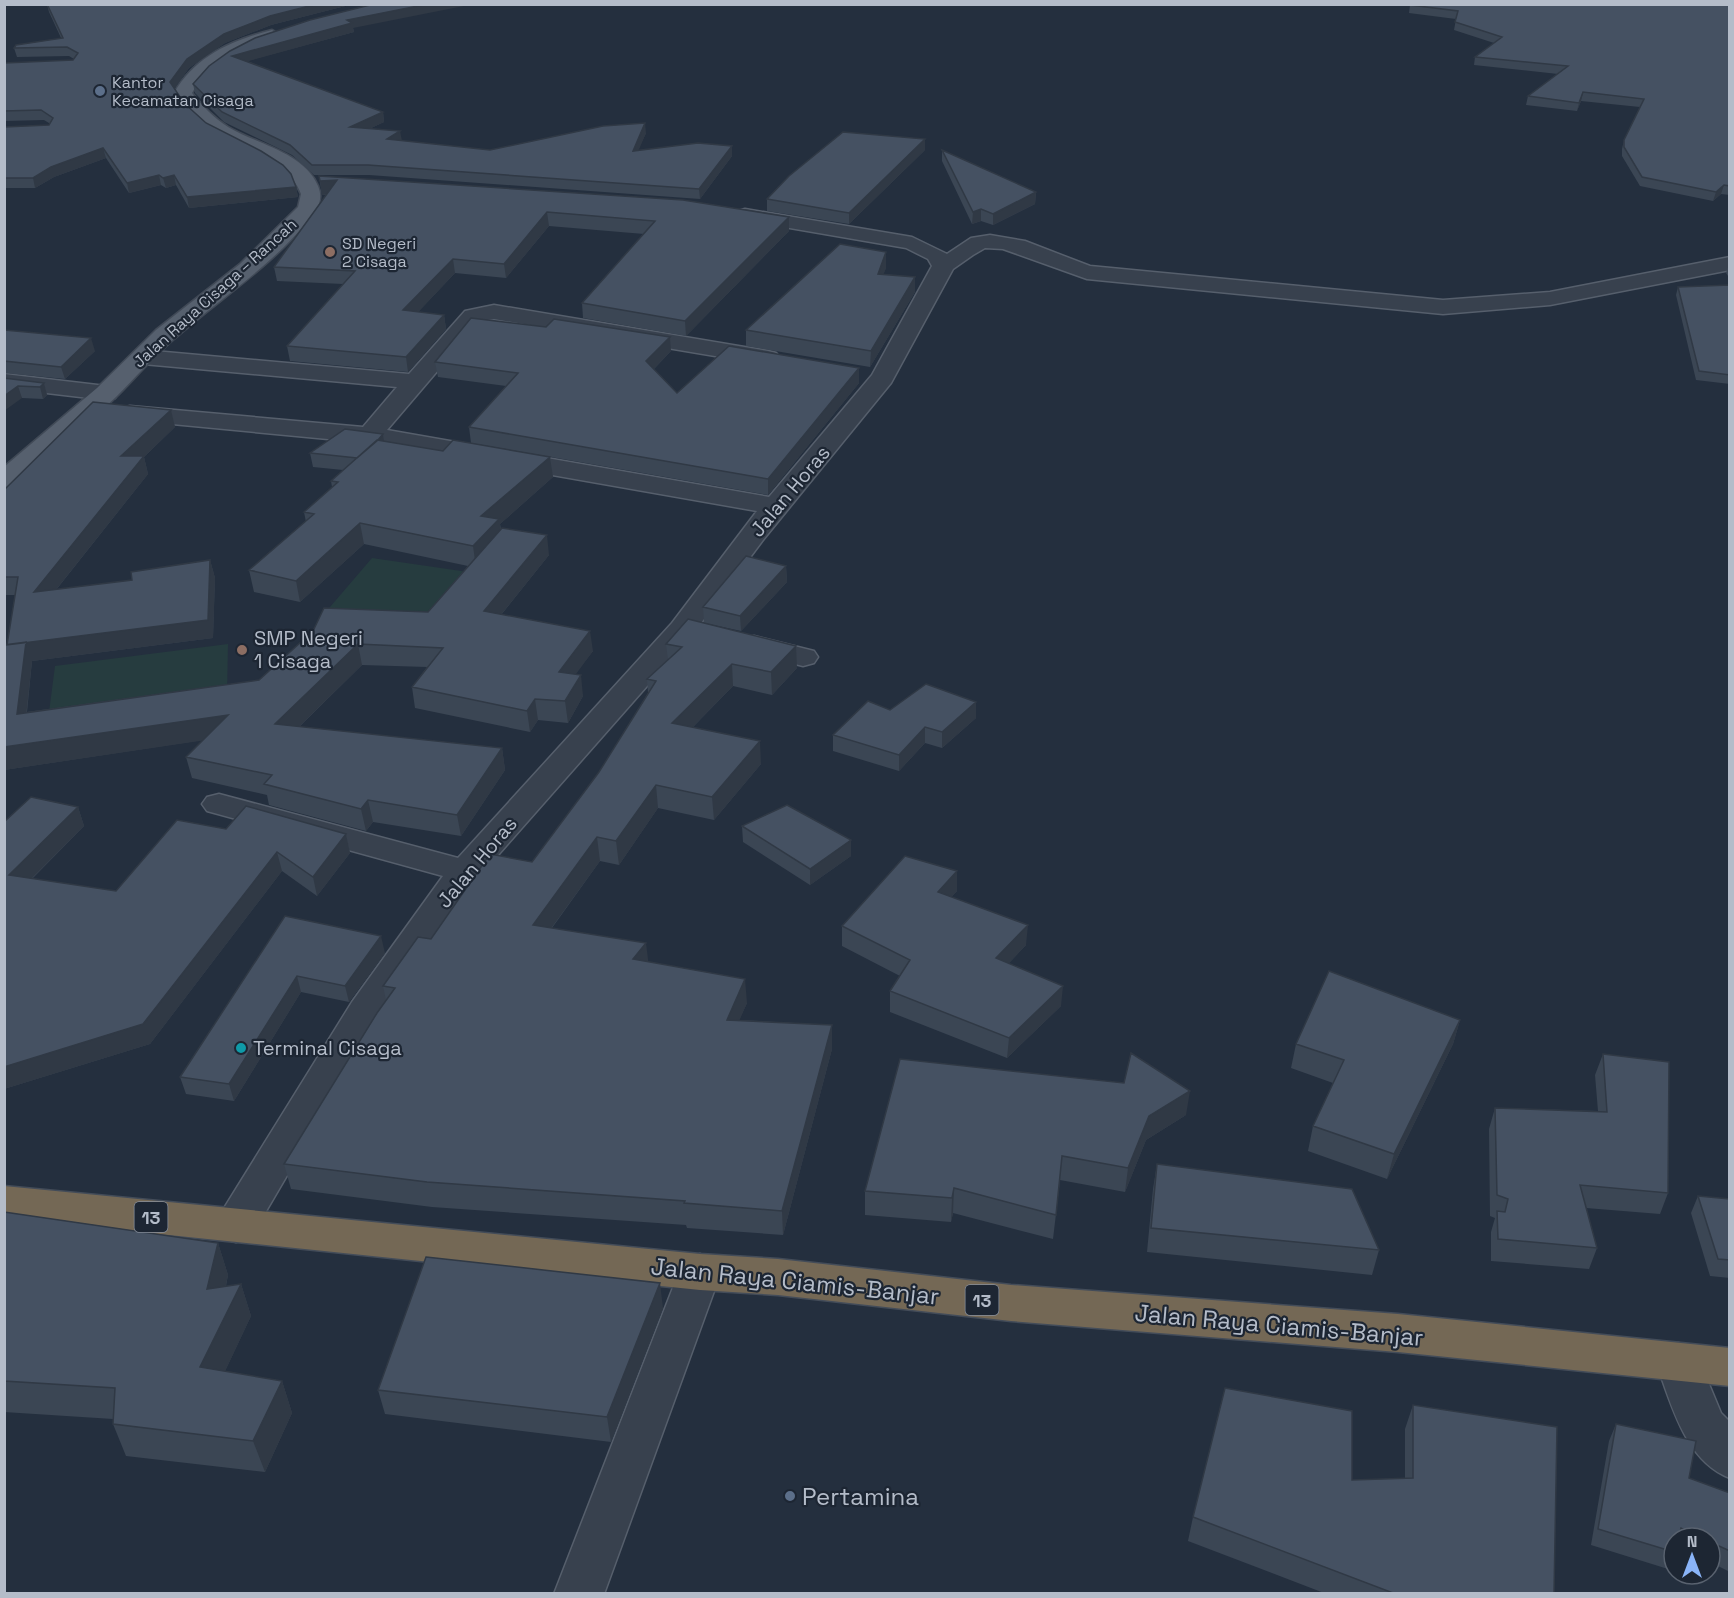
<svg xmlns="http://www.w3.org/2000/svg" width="1734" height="1598" viewBox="0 0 1734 1598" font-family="'Space Grotesk',sans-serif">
	<rect width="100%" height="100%" fill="#242f3e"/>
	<path fill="#263c3f" d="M372,558L475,573L430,630L324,614Z
		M228,644L227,696L48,720L55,666Z"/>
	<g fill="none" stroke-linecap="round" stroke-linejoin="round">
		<g stroke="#565f6c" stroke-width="3">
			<path id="minor" d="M745,209L912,237L947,254L971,238L990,235L1025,241L1090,266L1443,300L1550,292L1730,257V270L1550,305L1443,314L1087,279L1003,249L985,248L973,255L953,269L891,383L763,540L692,635L477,879L378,1020L251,1237L236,1242L221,1237L215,1225L221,1213L352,1002L443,876L207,811L202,804L207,797L219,794L458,858L672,623L757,511L370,443L130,420L121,418L118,413L121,408L130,406L363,427L397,387L143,364L135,362L131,357L135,352L143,350L409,374L465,311L494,305L768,351L776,353L780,358L776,363L768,365L494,319L480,321L387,430L769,497L872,375L932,266L928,259L906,248L738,219L735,215L738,211Z
				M4,374L106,386L115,388L118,393L115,398L106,400L4,388Z
				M754,636L814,651L818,657L814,663L803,666L743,651L739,645L743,639Z
				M700,1254L715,1260L721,1272L604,1594H554L679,1272L685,1260Z
				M1678,1343L1694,1348L1721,1413L1730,1422V1478C1685,1461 1671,1403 1656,1362L1662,1348Z"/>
		</g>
		<g stroke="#414a57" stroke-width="3">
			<path id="major" d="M272,30L280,35L278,39C245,49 210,61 192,93C202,106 214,118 228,127C256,144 304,152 318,186C324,200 317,212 307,222C269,268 218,300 174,339C153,357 135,378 116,397C83,428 47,457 13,488L4,490V467L97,388L156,330L240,264L298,207L301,194C289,161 244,152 216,135C198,125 186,110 174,93C195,56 232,40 272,30Z"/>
		</g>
		<g stroke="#434c59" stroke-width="3">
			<path id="highway" d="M4,1186L700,1254L778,1259L1011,1285L1398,1314L1730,1348V1386L1398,1352L1011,1321L778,1295L700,1290L4,1218Z"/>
		</g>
		<use href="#minor" fill="#38414e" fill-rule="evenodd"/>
		<use href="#major" fill="#56606e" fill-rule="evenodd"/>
		<use href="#highway" fill="#746855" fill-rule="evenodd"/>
	</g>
	<path fill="#3b4654" d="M47,4H353L271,25L225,43L189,68L174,89L184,103L206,123L296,187L298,197L189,208L176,185L166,188L161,185L129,193L106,158L54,177L35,188H4V127L49,125V123L44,120L4,121V63L73,60L74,59L69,56L17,57L14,48L61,38L49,12Z
		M374,4L353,28L354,32L247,61L383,112L384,122L369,129L402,141L490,150L646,133L638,150L732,146V156L700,199L369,175H314L292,155L224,122L195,93L193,84Z
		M1410,5L1730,6V195L1721,194L1713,201L1640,186L1622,156V149L1624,140L1640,107L1581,101L1577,111L1526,105L1528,96L1558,74L1474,65L1475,57L1494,43L1454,30L1456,19L1409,13Z
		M925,150L849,224L767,211V199Z
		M942,150L1036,192L1035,204L993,225L981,221L972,224L942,161Z
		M319,176L789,217V231L686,336L583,318L582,303L644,234L549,226L506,278L455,273L418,312L444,315L446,329L408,372L290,361L287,346L343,284L277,281L274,267L326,195H322Z
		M1729,264H1730V279L1726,273Z
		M886,268L883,274L915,277V292L870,367L746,346V330Z
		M1730,285V384L1696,380L1676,295L1678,287Z
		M4,330L95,351L65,379L4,373Z
		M671,351L654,369L677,393L859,368V383L768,495L471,443L469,427L506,386L438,377L435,362Z
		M4,378L44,383L47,395L43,399L22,398Z
		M171,410L175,427L144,457L148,474L56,590L132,580L210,560L215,578L213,638L32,661L27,712L259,680L428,612L468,566L364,544L300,602L254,592L249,570L306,522L304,512L332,487L331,481L343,470L313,467L310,453L383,434L384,441L443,451L550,457L553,477L500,524L501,529L549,555L501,615L593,651L575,674L583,696L568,723L538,720L530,732L415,708L412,687L427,667L362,665L299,727L502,748L505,770L461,836L373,822L366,831L269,805L267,795L192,778L186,757L203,740L4,770L7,645L15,595H4V490Z
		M786,566L787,582L741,631L704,623L703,607Z
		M666,644L797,668L772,695L733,686L693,727L761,764L714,820L658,808L619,865L600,861L552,928L648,962L747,1003L739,1020L832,1025V1049L783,1235L687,1228L686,1225L432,1207L291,1189L284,1164L386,1000L383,986L431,939L532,862L599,772L648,693L647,679L668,660Z
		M890,710L976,718L942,748L925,743L899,771L833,751V735Z
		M78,807L84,826L32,879L116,891L226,829L346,834L350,853L317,896L282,871L150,1044L4,1089V822Z
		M742,826L851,856L810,885L743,842Z
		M957,871V891L951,897L1026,945L1009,963L1061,1006L1007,1058L890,1012V991L900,976L842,946V926Z
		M285,916L385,953L349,1002L301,992L234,1101L186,1094L180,1077Z
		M1460,1020L1453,1044L1387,1179L1308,1151L1313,1126L1333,1083L1291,1068L1296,1044Z
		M1603,1054L1668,1193L1660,1214L1586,1208L1597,1248L1589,1269L1491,1261V1232L1495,1218L1490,1216L1489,1129L1495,1108L1598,1111L1595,1075Z
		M1186,1115L1146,1140L1125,1192L1060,1180L1053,1239L953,1213L951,1222L865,1215V1191Z
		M1157,1164L1379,1250L1372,1275L1147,1252L1153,1189Z
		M1698,1196L1730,1199V1278L1710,1276L1691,1213Z
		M4,1212L218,1243L228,1275L226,1286L241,1284L251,1316L225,1371L282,1381L292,1413L265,1472L126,1456L113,1424V1419L4,1412Z
		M663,1308L611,1442L385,1414L378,1390Z
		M1413,1405L1554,1593H1324L1188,1541L1193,1517L1352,1480L1405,1478V1429Z
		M1616,1424L1689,1478L1730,1493V1572L1710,1562V1538H1674V1557L1668,1569L1591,1545L1609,1441Z"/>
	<path fill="#303945" d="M317,4H353L271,25L225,43L189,68L172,92L170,82L187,59L224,34L270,16Z
		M428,4H474L353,28L354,32L234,65L232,56L347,20Z
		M1583,92L1581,101L1577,111L1579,103Z
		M383,112L384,122L352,137L350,127Z
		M645,123L646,133L634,161L633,151Z
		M400,131L402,141L387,139Z
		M925,139V150L849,224V213Z
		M732,146V156L700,199L699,189Z
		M103,148L106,158L54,177L35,188L33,178L51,167Z
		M159,175L161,185L129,193L127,183Z
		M174,175L176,185L166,188L163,178Z
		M337,180L339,193L322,195L320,181Z
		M1724,185L1721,194L1713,201L1716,192Z
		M296,187L298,197L189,208L187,197Z
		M1036,192L1035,204L993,225V214Z
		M981,209V221L972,224L973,212Z
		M547,212L549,226L506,278L504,264Z
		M789,217V231L686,336L685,321Z
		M886,252V268L878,289V274Z
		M453,259L455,273L406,325L403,310Z
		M915,277V292L870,367L871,351Z
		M444,315L446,329L408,372L406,357Z
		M670,337L671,351L647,376L646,361Z
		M91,338L95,351L65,379L61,367Z
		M859,368V383L768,495V479Z
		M44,383L47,395L43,399L40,387Z
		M18,386L22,398L4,411V396Z
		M171,410L175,427L144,457L148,474L39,611L34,592L121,456Z
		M383,434L385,448L364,458Z
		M550,457L553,477L500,524L502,541L476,568L473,546L481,516Z
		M360,523L364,544L300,602L296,581Z
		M547,535L549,555L487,632L484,611Z
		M210,560L215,578L213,638L32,661L24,735L17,714L7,645Z
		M786,566L787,582L741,631L740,616Z
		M590,631L593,651L562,693L559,672Z
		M358,644L362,665L280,745L275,724Z
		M796,646L797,668L772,695L771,672Z
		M732,664L733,686L674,746L672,723Z
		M581,675L583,696L568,723L565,701Z
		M535,699L538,720L530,732L527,711Z
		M976,702V718L942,748V732Z
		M228,715L233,736L4,770V747Z
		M925,727V743L899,771V755Z
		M760,741L761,764L714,820L712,797Z
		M502,748L505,770L461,836L457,815Z
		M656,785L658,808L619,865L616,841Z
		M368,800L373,822L366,831L361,809Z
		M78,807L84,826L16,894L9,875Z
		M346,834L350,853L317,896L313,877Z
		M597,837L600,861L536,949L533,925Z
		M851,840V856L810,885V869Z
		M277,852L282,871L150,1044L4,1089V1067Z
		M957,871V891L937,912L938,892Z
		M1028,925L1026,945L995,978L996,958Z
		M381,936L385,953L349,1002L345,986Z
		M646,943L649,967L633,959Z
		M297,976L301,992L234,1101L229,1084Z
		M745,979L747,1003L729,1044L727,1020Z
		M1063,986L1061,1006L1007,1058L1009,1038Z
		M1460,1020L1453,1044L1387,1179L1394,1154Z
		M832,1025V1049L783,1235L782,1211Z
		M1190,1091L1186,1115L1146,1140L1125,1192L1128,1168L1149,1116Z
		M954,1188L953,1213L951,1222L952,1198Z
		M218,1243L228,1275L218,1321L207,1289Z
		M660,1283L663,1308L611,1442L607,1417Z
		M241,1284L251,1316L212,1399L200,1367Z
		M282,1381L292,1413L265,1472L253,1441Z"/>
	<path fill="#455162" stroke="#303945" stroke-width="1.5" d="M47,4H317L270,16L224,34L187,59L170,82L184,103L206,123L261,151L283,165L291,174L296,187L187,197L174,175L163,178L159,175L127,183L103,148L51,167L33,178H4V127L49,125L53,118L41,110L4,111V63L73,60L78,53L67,47L14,48L16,45L63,38Z
		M374,4H428L347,20L352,23L232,56L383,112L350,127L400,131L387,139L490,150L603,126L645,123L633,151L698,143L732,146L699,189L368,165H312L290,145L222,112L193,84L209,66L230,51L255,38L310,20Z
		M1724,4L1730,6V186L1724,185L1716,192L1642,177L1624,147V140L1644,99L1583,92L1579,103L1528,96L1568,66L1475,57L1502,37L1455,22L1458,11L1410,5Z
		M843,132L925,139L849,213L767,199L789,176Z
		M942,150L1036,192L993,214L981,209L973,212Z
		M319,176L683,200L789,217L685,321L582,303L655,221L547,212L504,264L453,259L403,310L444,315L406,357L287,346L355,271L274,267L337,180L320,181Z
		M840,244L886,252L878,274L915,277L871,351L746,330Z
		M1730,285V375L1699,371L1678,287Z
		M471,318L546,327L554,319L670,337L646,361L677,393L729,346L859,368L768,479L469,427L518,373L435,362Z
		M4,330L91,338L61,367L4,361Z
		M4,378L44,383L40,387L18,386L4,396Z
		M93,402L171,410L121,456H144L34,592L132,580L131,572L210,560L208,620L7,645L18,577H4V490Z
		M345,429L383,434L378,440L357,458L310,453Z
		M377,440L443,451L453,440L550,457L481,516L499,519L473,546L360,523L296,581L249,570L314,514L304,512L338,482L331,481Z
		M502,528L547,535L484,611L590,631L559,672L581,675L565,701L535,699L527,711L412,687L443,648L358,644L275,724L502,748L457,815L368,800L361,809L264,784L272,775L186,757L228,715L4,747V645L26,642L17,714L259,680L313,631L324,608L428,612Z
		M746,556L786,566L740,616L703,607Z
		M688,619L796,646L771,672L732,664L672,723L760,741L712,797L656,785L616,841L597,837L533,925L646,943L633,959L745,979L727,1020L832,1025L782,1211L684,1203L685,1201L427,1182L284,1164L377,1013L395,988L383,986L418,937L431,939L490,854L532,862L599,772L656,681L647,679L682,647L666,644Z
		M926,684L976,702L942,732L925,727L899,755L833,735L868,701L890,710Z
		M31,797L78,807L9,875L116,891L177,820L226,829L246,806L346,834L313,877L277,852L143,1024L4,1067V822Z
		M787,805L851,840L810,869L742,826Z
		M905,856L957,871L938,892L1028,925L996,958L1063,986L1009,1038L890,991L910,960L842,926Z
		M285,916L381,936L345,986L297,976L229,1084L180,1077Z
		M1329,971L1460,1020L1394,1154L1313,1126L1344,1060L1296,1044Z
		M1131,1053L1190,1091L1149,1116L1128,1168L1062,1156L1056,1215L954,1188L952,1198L865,1191L900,1059L1124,1083Z
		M1603,1054L1669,1062L1668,1193L1580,1185L1597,1248L1498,1239L1497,1211L1505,1212L1508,1199L1497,1195L1495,1108L1607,1112Z
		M1157,1164L1352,1189L1379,1250L1151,1228Z
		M1698,1196L1730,1199V1260L1718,1259Z
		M4,1212L218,1243L207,1289L241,1284L200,1367L282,1381L253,1441L113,1424L115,1388L4,1381Z
		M426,1257L660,1283L607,1417L378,1390Z
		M1225,1388L1352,1411V1480L1413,1478V1405L1557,1427L1554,1593H1393L1193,1517Z
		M1616,1424L1696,1441L1689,1478L1730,1493V1551L1710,1542V1538H1701L1681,1528L1679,1538H1674V1552L1598,1529Z"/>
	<g fill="#5c6f8a" stroke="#1d2633" stroke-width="2">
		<circle cx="100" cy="91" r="6"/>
		<circle cx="790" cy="1496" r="6"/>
	</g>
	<g fill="#8d6e63" stroke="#1d2633" stroke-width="2">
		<circle cx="330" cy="252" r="6"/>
		<circle cx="242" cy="650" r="6"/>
	</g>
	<circle fill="#0f9aa8" stroke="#1d2633" stroke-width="2" cx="241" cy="1048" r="6"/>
	<g text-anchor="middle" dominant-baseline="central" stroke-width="4.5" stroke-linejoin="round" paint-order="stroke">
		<g font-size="16" fill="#b4bcc9" stroke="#1d2633" text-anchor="start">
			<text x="112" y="82">Kantor<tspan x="112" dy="18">Kecamatan Cisaga</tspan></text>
			<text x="342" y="243">SD Negeri<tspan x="342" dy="18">2 Cisaga</tspan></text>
		</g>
		<g font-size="16" fill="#b4bcc9" stroke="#1d2633">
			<text transform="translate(215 293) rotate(-42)">Jalan Raya Cisaga – Rancah</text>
		</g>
		<g fill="#1d2633" stroke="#878f9c" stroke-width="1.5">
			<rect x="134.5" y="1202" width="33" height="30" rx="4.5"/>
			<rect x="965.5" y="1285" width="33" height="30" rx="4.5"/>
		</g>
		<g font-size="18" font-weight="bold" fill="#b4bcc9">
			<text x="151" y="1217">13</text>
			<text x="982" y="1300">13</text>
		</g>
		<g font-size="20" fill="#b4bcc9" stroke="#1d2633">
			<text transform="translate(790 491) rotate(-50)">Jalan Horas</text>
			<text transform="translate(477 862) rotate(-50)">Jalan Horas</text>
		</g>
		<g font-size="20" fill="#b4bcc9" stroke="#1d2633" text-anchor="start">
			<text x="254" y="638">SMP Negeri<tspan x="254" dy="23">1 Cisaga</tspan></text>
			<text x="253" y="1048">Terminal Cisaga</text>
		</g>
		<g font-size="24" fill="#b4bcc9" stroke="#1d2633">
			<text transform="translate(795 1281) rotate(6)">Jalan Raya Ciamis-Banjar</text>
			<text transform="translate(1279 1325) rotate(5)">Jalan Raya Ciamis-Banjar</text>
		</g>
		<g font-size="24" fill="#b4bcc9" stroke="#1d2633" text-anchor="start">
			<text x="802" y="1496">Pertamina</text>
		</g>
	</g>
	<rect width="1734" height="1598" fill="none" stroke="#b4bcc9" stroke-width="12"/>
	<g transform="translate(1692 1556)"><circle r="28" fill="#1d2633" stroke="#59626f" stroke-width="1.5"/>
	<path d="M0-4.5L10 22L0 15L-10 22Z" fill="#8ab4f8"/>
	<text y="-9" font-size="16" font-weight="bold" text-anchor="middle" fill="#b4bcc9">N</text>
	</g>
</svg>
